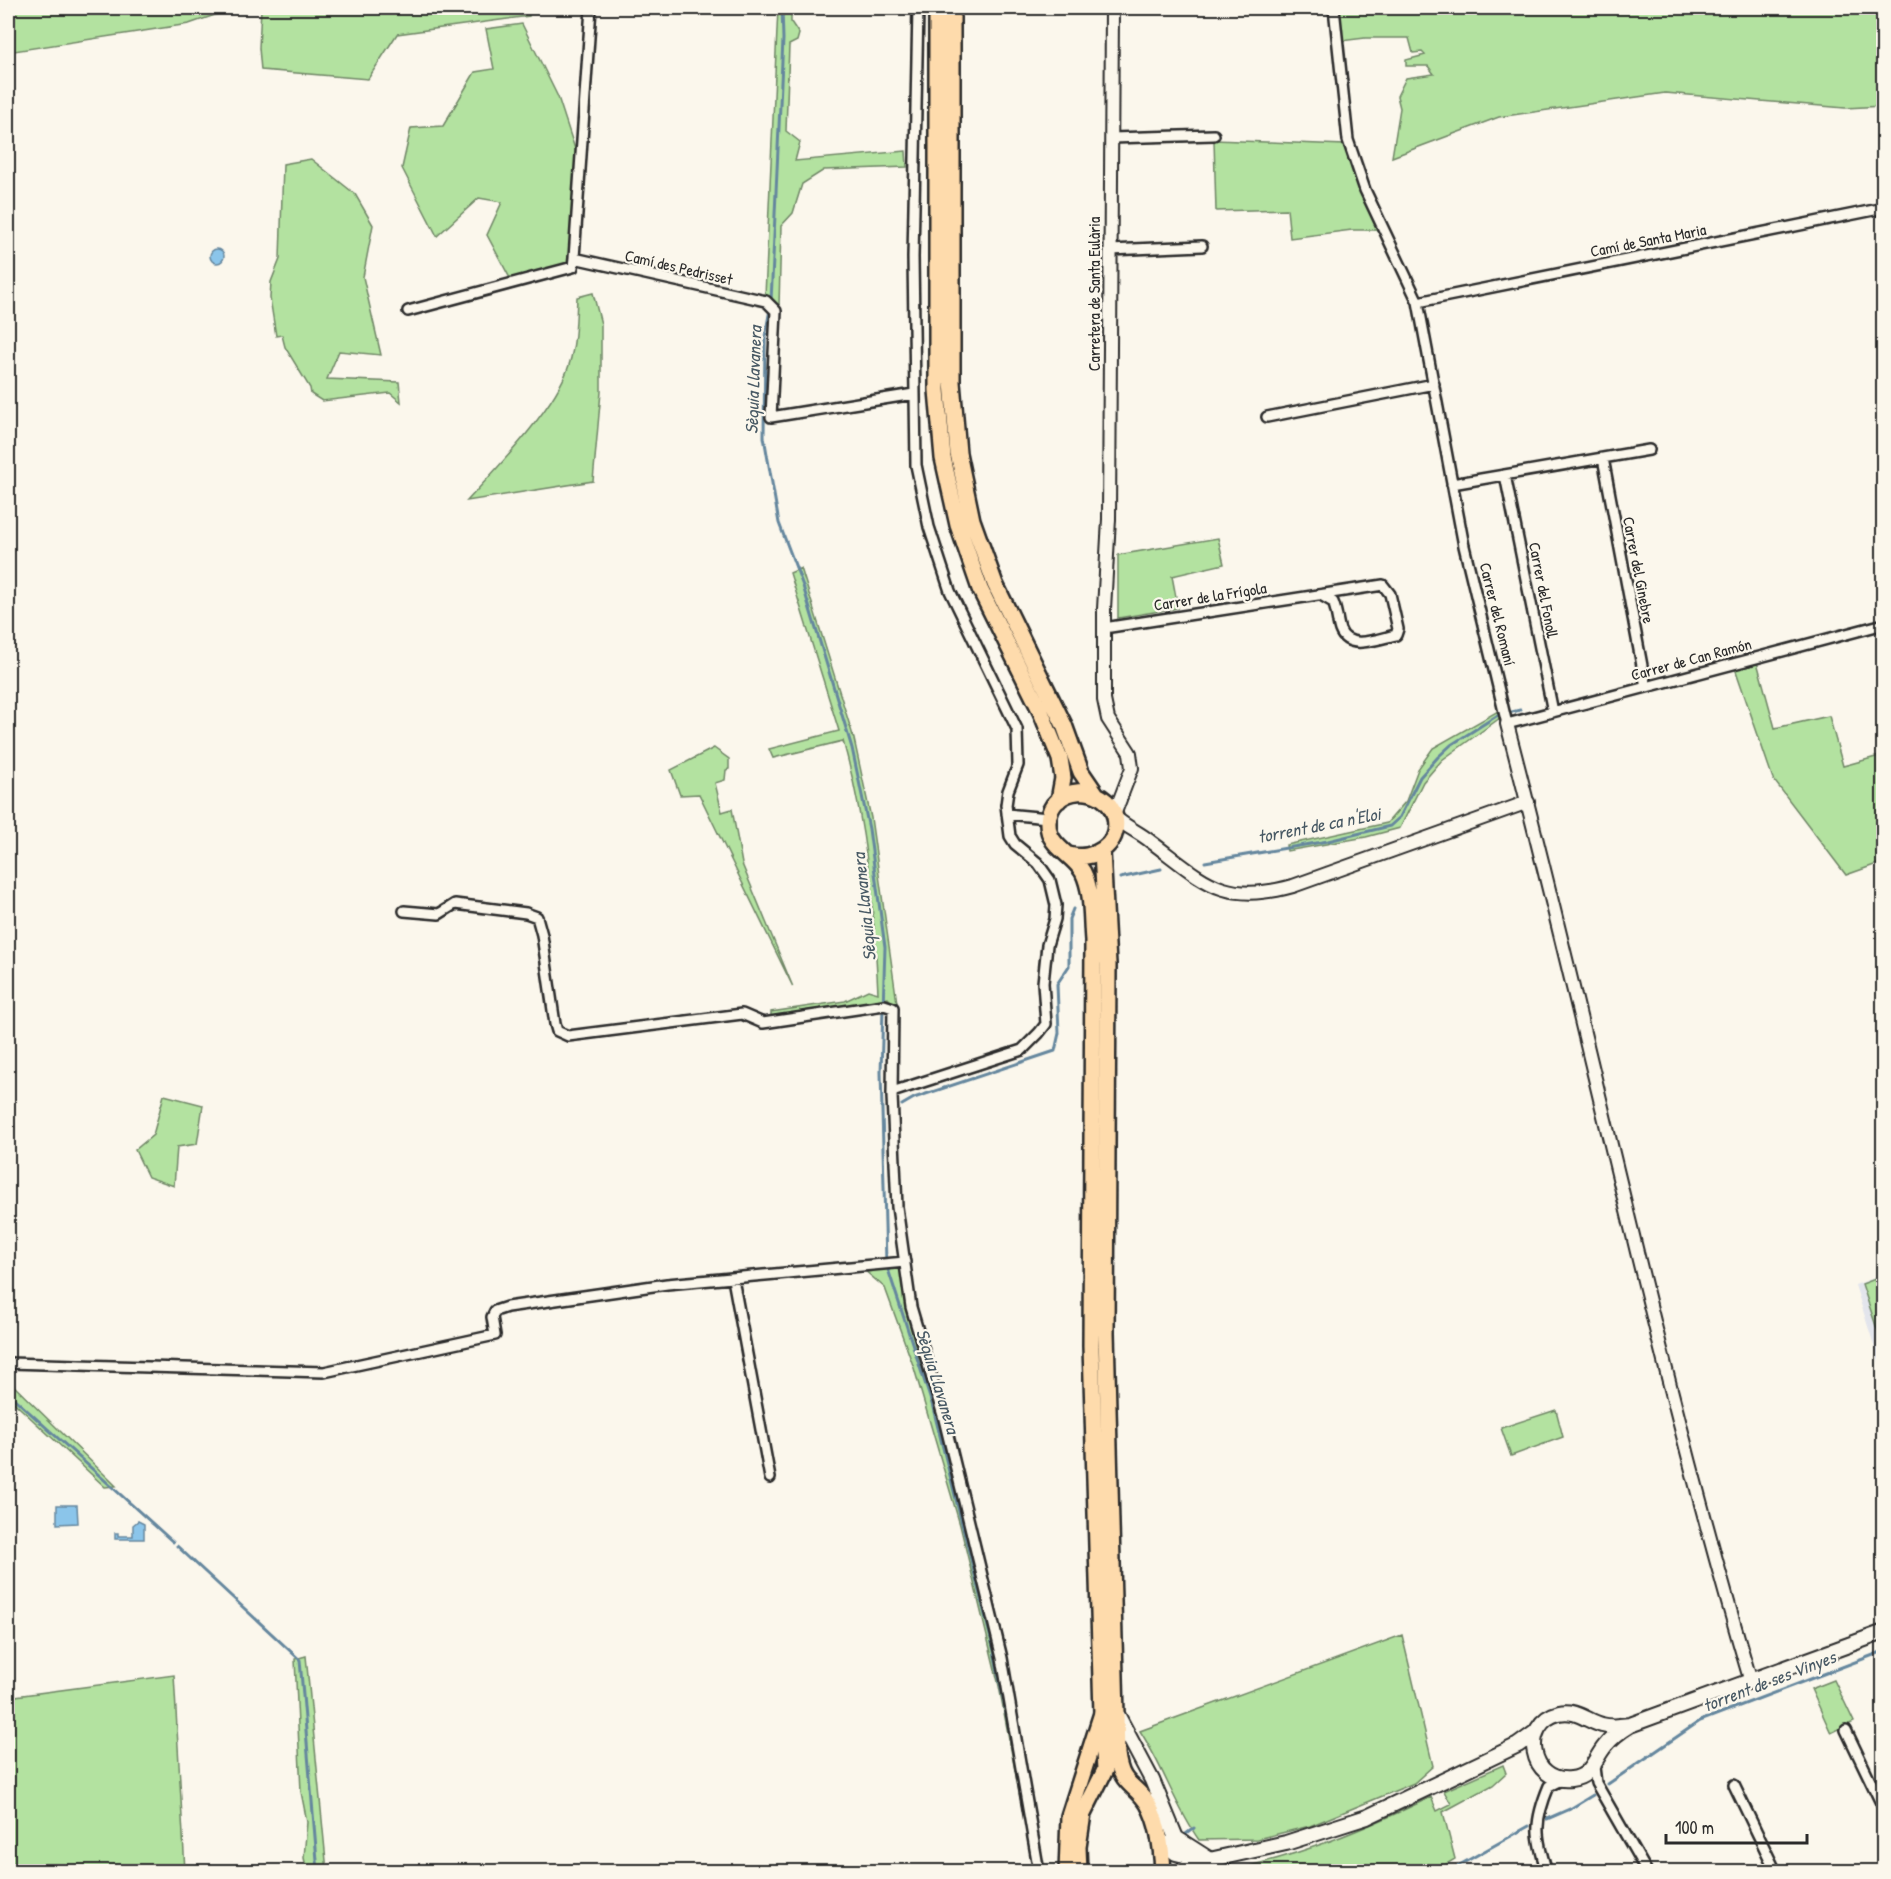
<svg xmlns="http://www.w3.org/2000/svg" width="1891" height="1879" viewBox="0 0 1891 1879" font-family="'Patrick Hand',sans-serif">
	<rect width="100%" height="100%" fill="#fbf7ec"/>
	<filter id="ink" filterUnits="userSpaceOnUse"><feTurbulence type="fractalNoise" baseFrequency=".0167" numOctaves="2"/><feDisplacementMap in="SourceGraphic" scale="12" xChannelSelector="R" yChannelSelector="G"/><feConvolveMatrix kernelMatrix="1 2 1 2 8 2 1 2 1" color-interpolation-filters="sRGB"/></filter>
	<g filter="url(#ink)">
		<path fill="#e3e5ec" d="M1883,1275V1374L1855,1285Z"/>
		<path fill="#b3e2a0" stroke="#6f8666" stroke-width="1.5" d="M8,8H235L189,24L8,52Z
			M261,8H529V16L397,34L368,79L261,70L259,48Z
			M778,8H791V22L799,34L797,41L789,45L786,131L800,142L795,161L906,151L907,167L824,170L802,184L793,213L781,226L779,307L765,296Z
			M1337,8H1883V106L1845,108L1665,93L1499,117L1392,157L1400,108L1397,96L1406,78L1434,74L1428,66H1406V60L1425,55L1422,52L1413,53L1409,38H1365L1341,41Z
			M522,24L558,97L576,152L569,264L511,280L487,235L502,202L479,198L437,236L402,168L411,128L443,126L475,72L494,69L486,29Z
			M1214,140L1345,145L1356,179L1379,230H1352L1290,238L1287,209L1216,211Z
			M311,159L355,194L373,225L363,277L381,355L339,351L327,379L399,382L401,402L390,393L322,401L311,394L310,388L285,347L282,335L276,336L270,298L271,282L280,259L283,164Z
			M593,293L601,324V392L593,481L467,501C497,468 556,407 569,365C576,343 576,320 577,297Z
			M1218,538L1224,564L1172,576L1178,608L1118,618V555Z
			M801,568L854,739L871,818L898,1010L888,998L771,1018V1012L845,1001L868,990L878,993C874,909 866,822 843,741L773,758L769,749L839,731L790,573Z
			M1757,662L1775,728L1829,716L1843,766L1883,755V862L1846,875L1773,779L1735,668Z
			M1498,711L1500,718L1442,760L1423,782L1400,828L1366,837L1287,851L1286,845L1387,823L1406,801L1418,769L1433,748Z
			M714,748L729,759V769L726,770L725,780L715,783L722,812L732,809L742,864L793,987L699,794L680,795L671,770Z
			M164,1095L203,1105L197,1144L177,1147L174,1186L148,1177L135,1150L153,1135Z
			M902,1266C953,1467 1005,1665 1034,1871L999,1686L960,1525L914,1368L885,1288L863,1269Z
			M1883,1276L1884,1344H1882L1862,1284Z
			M8,1380L108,1478L116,1486L105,1487L8,1397Z
			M1556,1410L1563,1437L1511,1456L1501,1428Z
			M1402,1635L1433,1766L1414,1783L1310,1826L1257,1839L1199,1840C1175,1806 1163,1766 1140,1731Z
			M306,1656L327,1871H307L304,1858L307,1822L301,1792L295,1659Z
			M174,1675L185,1871H8V1697Z
			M1834,1680L1854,1722L1831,1733L1811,1689Z
			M1503,1765L1506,1773L1493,1785L1443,1812L1455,1859L1435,1871H1225C1296,1858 1367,1828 1431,1797L1437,1811L1451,1804L1444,1791Z"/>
		<path fill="#8bc5ea" stroke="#65879e" stroke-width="1.5" d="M210 256a7 7 0 1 1 14 0a7 7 0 1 1-14 0Z
			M57,1505H77L78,1523L57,1524Z
			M138,1521L144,1524V1539H115V1533H118V1536H133V1525Z"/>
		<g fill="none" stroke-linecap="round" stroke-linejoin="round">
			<path stroke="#65879e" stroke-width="3" d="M771,302L783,39L782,8
				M770,309L765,337L764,437L779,523L803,586L852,748L869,829L885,947L881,1072L886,1263L932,1404L994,1651L1015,1760
				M1508,713L1520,710
				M1205,862L1328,841L1390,826L1400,817L1420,777L1438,757L1451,745L1498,715
				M1120,878L1161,869
				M902,1105L914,1098L1055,1051L1059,1033L1057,984L1069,966V919L1073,909
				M8,1393L173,1542
				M177,1546L300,1660L318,1872
				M1608,1784L1700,1721L1884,1651
				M1547,1819L1570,1809L1593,1795
				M1186,1834L1194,1828
				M1447,1872L1529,1826"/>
			<g stroke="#2b2b2b" stroke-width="14">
				<path id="minor" d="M591,8L574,258L766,301L776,311L771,417L914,394
					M1334,8L1348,140L1365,190L1418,302L1464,546L1507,724L1884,624
					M1111,138L1214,135
					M1110,250L1202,246
					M1418,302L1884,208
					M408,311L573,267L574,258
					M1267,417L1434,384
					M1603,458L1646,687
					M1505,475L1553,712
					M1452,484L1649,450
					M1104,628L1383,585L1390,594L1398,629L1396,635C1380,638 1348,652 1340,630C1337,621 1337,611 1333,602L1321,595
					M1007,814L1048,818
					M404,911L439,914L455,904L526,913L537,917L542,935L555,1024L557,1031L568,1036L742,1014L763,1023L884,1005L893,1008L892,1096L897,1207L911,1307L944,1419L1002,1658L1039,1872
					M892,1092L1022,1050L1039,1033L1046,1024L1043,983L1047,945L1055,919L1056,905L1050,880L1038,863L1015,844L1010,836L1006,805L1008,791L1018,765L1017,729L950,591L929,527L916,465L913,257L918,8
					M733,1279L770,1478
					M8,1363L324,1372L495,1335L492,1317L495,1311L507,1307L667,1284L905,1262
					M1846,1730L1884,1809
					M1594,1767L1596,1783L1647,1872
					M1734,1785L1776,1872
					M1547,1872C1535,1835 1534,1822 1549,1786L1563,1779"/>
			</g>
			<g stroke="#2b2b2b" stroke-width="16">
				<path id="tertiary" d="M1112,8L1109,519L1104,609V700L1108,719L1130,753L1132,768L1114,815
					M1507,724C1591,1043 1657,1366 1751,1682
					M1115,817C1126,827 1139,832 1150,841C1203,880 1222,906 1293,886L1528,802"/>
			</g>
			<g stroke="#2b2b2b" stroke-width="18">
				<path id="secondary" d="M1118,1716L1152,1780L1176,1838L1209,1859
					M1630,1725C1621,1726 1612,1728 1602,1725C1587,1721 1576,1709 1559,1713C1519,1723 1530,1784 1571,1779C1592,1777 1594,1759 1605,1746C1612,1737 1620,1731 1630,1725L1884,1632
					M1159,1839L1176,1853L1201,1859
					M1179,1872L1196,1863L1286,1843L1367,1817L1518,1745L1536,1732"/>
			</g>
			<g stroke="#2b2b2b" stroke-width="20">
				<path id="primary" d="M937,8V390L943,458L958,525L980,589L1041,712L1060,759L1063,778L1059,800
					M952,8V382L958,453L972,520L995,584L1064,725L1081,772L1096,794
					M1102,851L1108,964L1106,1332L1117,1754C1121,1787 1134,1782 1148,1804C1159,1823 1162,1850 1163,1872
					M1069,855C1093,862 1121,845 1115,817C1106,781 1050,784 1048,822C1047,847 1072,853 1083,872C1093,892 1091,919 1093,940L1091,1346L1102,1713L1105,1770L1083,1814L1078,1847L1079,1872"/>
			</g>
			<g stroke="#2b2b2b" stroke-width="20">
				<path id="trunk" d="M1067,1872L1069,1816L1102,1713"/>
			</g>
			<use href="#minor" stroke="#fbf7ec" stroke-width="9"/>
			<use href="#tertiary" stroke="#fbf7ec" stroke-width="12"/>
			<use href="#secondary" stroke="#fbf7ec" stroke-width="14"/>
			<use href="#primary" stroke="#fedbac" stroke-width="15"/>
			<use href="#trunk" stroke="#fedbac" stroke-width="15"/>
		</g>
	</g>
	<g text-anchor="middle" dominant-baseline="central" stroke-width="4.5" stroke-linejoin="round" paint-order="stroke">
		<g font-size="16" fill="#2b2b2b" stroke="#fbf7ec">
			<text transform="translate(1648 240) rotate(-11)">Camí de Santa Maria</text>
			<text transform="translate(679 267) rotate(13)">Camí des Pedrisset</text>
			<text transform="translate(1094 294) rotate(-90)">Carretera de Santa Eulària</text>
			<text transform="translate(1639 570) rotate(79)">Carrer del Ginebre</text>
			<text transform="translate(1544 590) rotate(79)">Carrer del Fonoll</text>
			<text transform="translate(1210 596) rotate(-9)">Carrer de la Frígola</text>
			<text transform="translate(1498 614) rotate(76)">Carrer del Romaní</text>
			<text transform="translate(1691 659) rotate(-15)">Carrer de Can Ramón</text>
		</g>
		<g font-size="18" font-style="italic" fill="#485964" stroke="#fbf7ec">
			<text transform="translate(753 380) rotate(-88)">Sèquia Llavanera</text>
			<text transform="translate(1319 825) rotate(-11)">torrent de ca n'Eloi</text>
			<text transform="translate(864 907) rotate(-96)">Sèquia Llavanera</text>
			<text transform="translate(938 1381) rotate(73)">Sèquia Llavanera</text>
			<text transform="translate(1769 1681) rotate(-21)">torrent de ses Vinyes</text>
		</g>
	</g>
	<rect width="1891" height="1879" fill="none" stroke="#fbf7ec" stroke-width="30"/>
	<rect x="15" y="15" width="1861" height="1849" fill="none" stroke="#2b2b2b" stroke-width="2" filter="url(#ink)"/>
	<path d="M1666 1834v9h141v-9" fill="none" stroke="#2b2b2b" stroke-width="3"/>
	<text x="1675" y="1834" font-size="18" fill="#2b2b2b" stroke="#fbf7ec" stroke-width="4.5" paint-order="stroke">100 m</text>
</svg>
